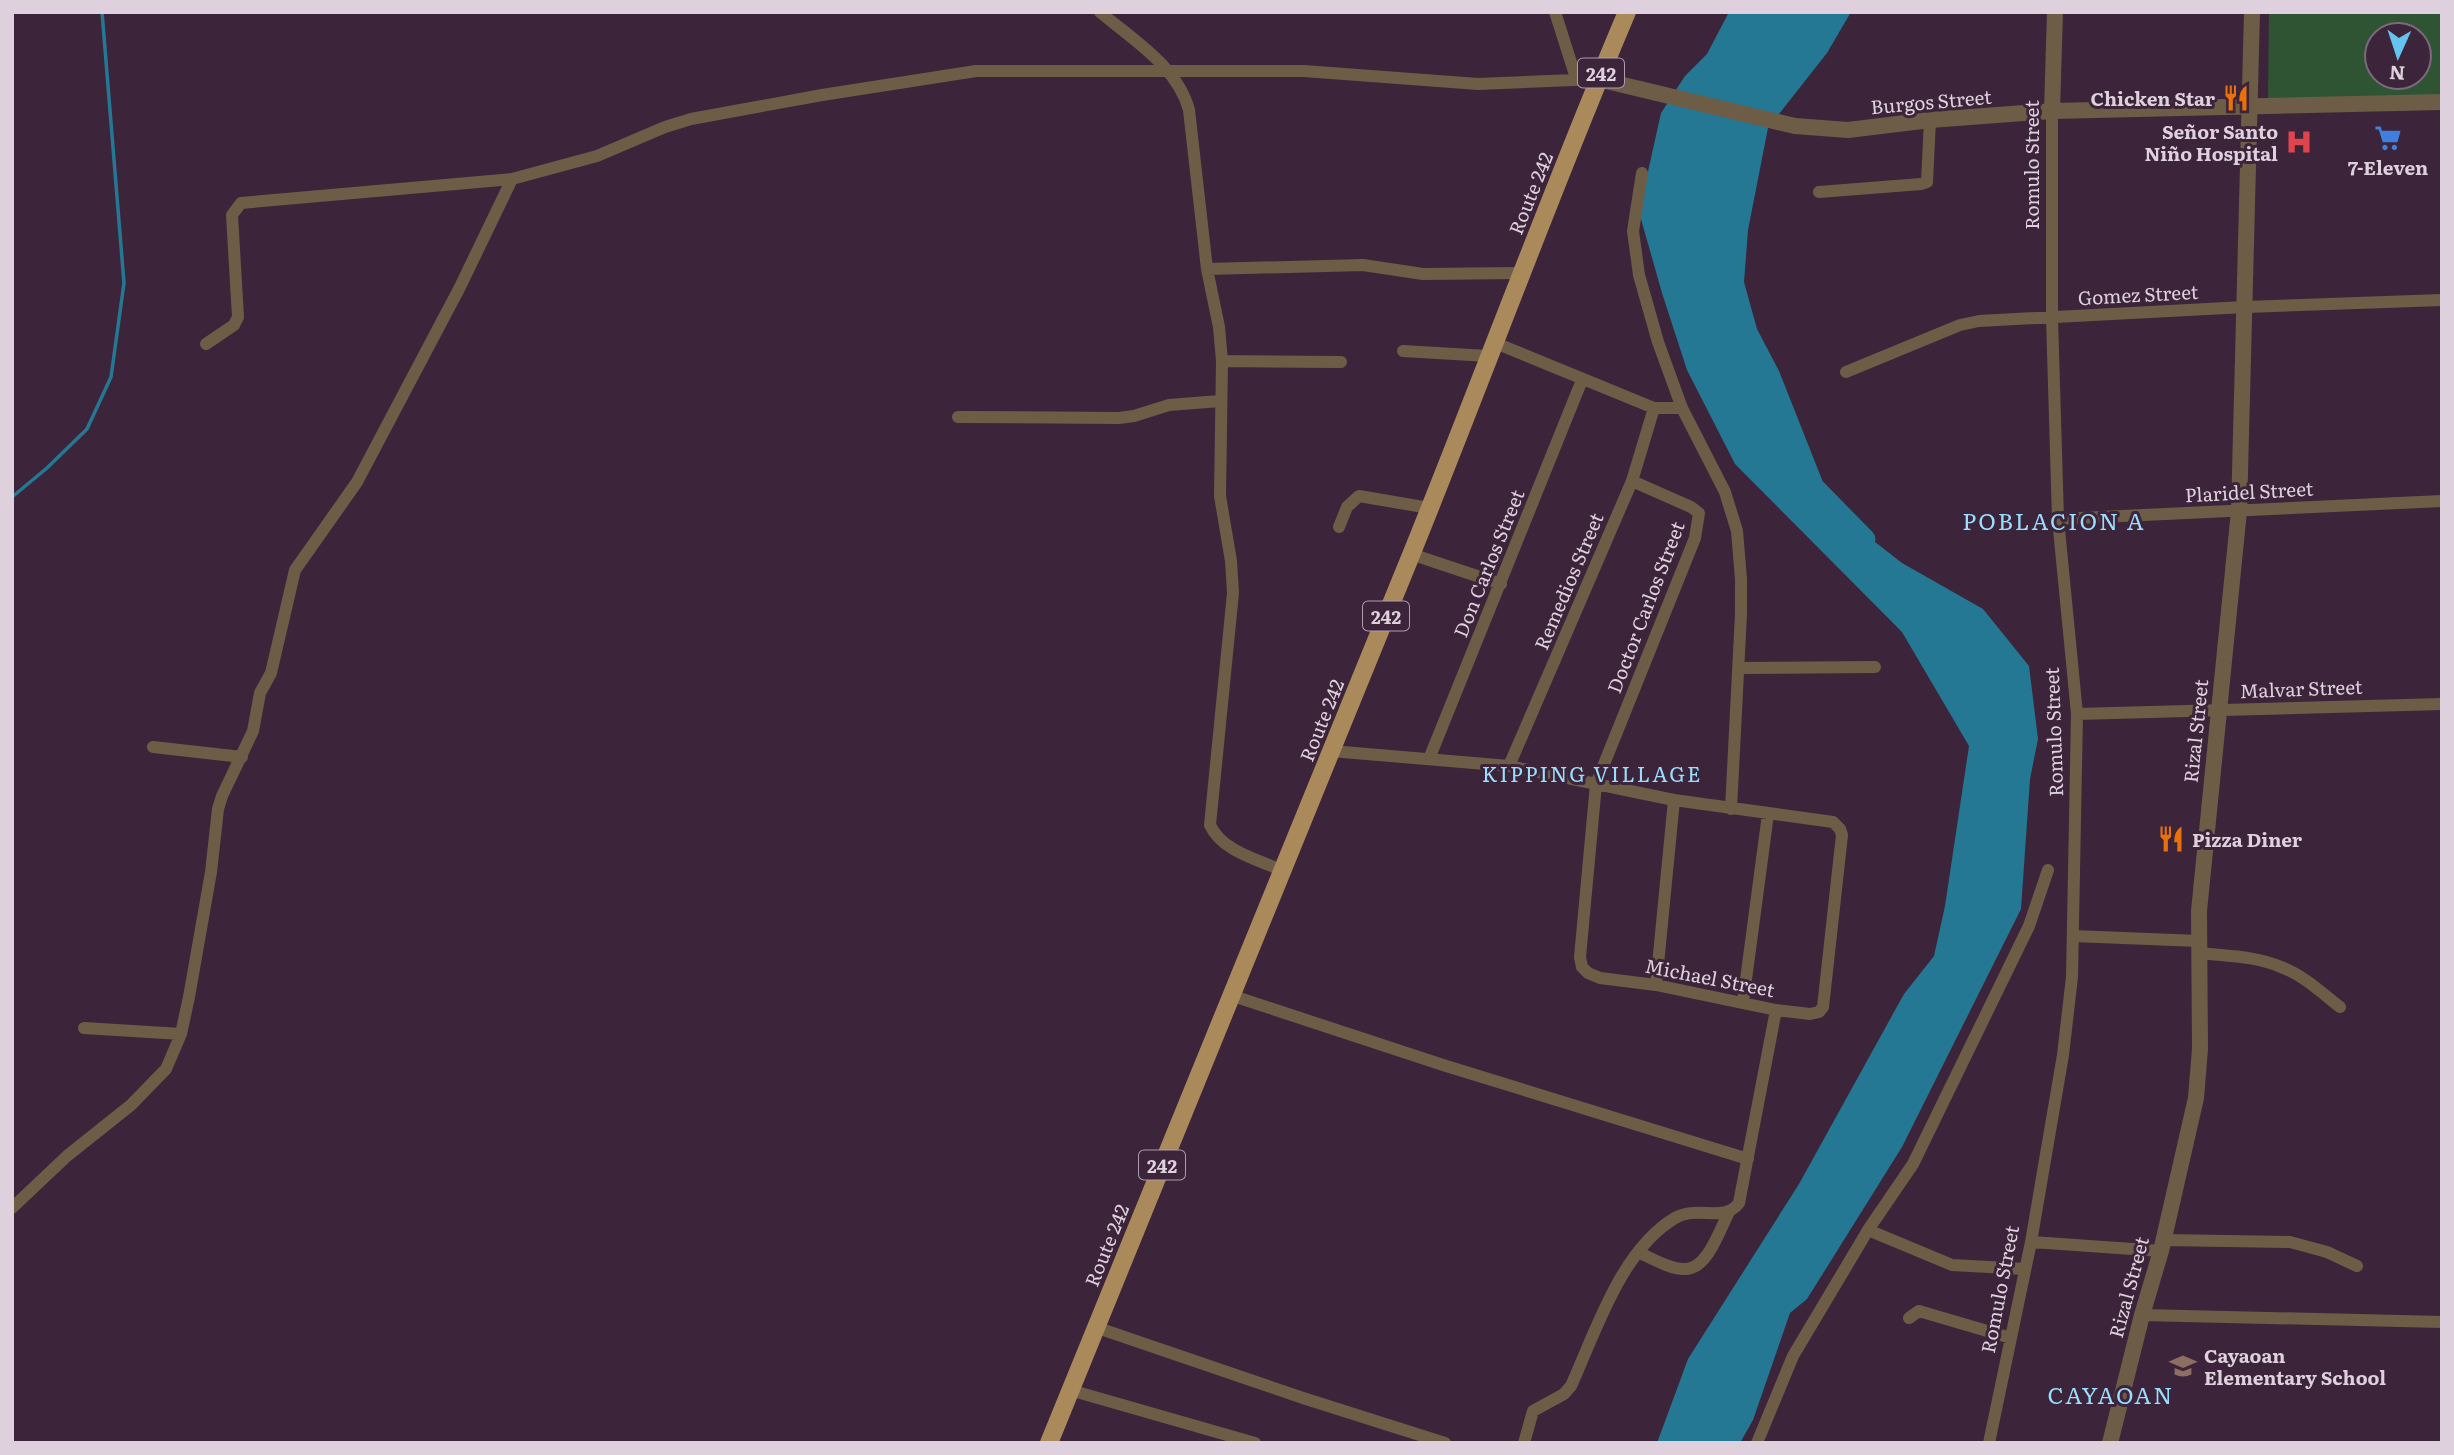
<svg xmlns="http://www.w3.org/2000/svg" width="2454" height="1455" viewBox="0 0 2454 1455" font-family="Literata,serif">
	<rect width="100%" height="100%" fill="#3c253a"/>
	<path fill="#2f5434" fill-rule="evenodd" d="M2269,12H2442V95L2268,99ZM2377,35H2419V77H2377Z"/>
	<path fill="#247893" d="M1729,12H1851L1827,53L1768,128L1748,230L1744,282L1757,329L1779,371L1834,510L1902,563L1983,609L2029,666L2038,739L2030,779L2021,909L1902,1147L1807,1299L1790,1313L1753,1420L1740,1443H1657L1688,1359L1799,1184L1904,994L1934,956L1945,906L1969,746L1902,632L1735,464L1687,370L1662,293L1639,212L1661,113L1685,76L1707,54Z"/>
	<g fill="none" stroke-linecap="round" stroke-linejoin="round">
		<path stroke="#247893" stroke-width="3.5" d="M12,497L47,468L87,429L111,377L124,283L102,12"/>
		<path stroke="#247893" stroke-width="19" d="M1814,486L1866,539"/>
		<path stroke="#6d5d47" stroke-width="12" d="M1100,12C1133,40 1177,66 1189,110L1207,269L1219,327L1222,361L1220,496L1231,561L1233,593L1210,825C1222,851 1256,859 1281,870
			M1555,12L1576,78
			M1642,173L1633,231L1639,275L1658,342L1682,408L1725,492L1737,531L1741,579V614L1731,809
			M1819,192L1921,184L1927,182L1930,120
			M1207,269L1363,265L1423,274L1520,273
			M1493,342L1654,408H1682
			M206,344L234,325L238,317L232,215L241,203L512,179L597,156L665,127L691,119L822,95L976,71H1304L1478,84L1598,79
			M1403,351L1488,356
			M1222,361L1341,362
			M1846,372L1960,325L1979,321L2245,307L2442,300
			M958,417L1119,418L1134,416L1169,405L1220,401
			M2058,519L2442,501
			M1339,527L1347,507L1359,496L1429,508
			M1411,554L1501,584
			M1740,668L1875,667
			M2077,714L2442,704
			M153,747L242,757
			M1331,751L1509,766L1674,800L1833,822L1840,829L1842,835L1823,1007L1819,1012L1810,1014L1776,1010L1656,985L1600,978L1588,973L1582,967L1580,957L1596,784L1695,538L1699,513L1691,507L1632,481
			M1429,759L1582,380
			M1509,766L1632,481L1654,408
			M2073,936L2199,941
			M2200,953C2226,956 2256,956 2281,967C2303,975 2322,993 2340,1007
			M1656,985L1674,800
			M1230,995L1443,1065L1748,1159
			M1743,1002L1768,814
			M84,1028L181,1034
			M12,1208L67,1156L131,1105L166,1069L181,1034L189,997L211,872L218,809L222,796L253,731L260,693L271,673L295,570L357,482L460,287L512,179
			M1868,1230L1952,1265L2025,1269
			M2164,1240L2290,1242L2327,1252L2357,1266
			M2031,1242L2161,1251
			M1638,1252C1651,1258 1671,1270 1686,1269C1708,1268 1720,1229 1729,1212
			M2142,1315L2442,1322
			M1909,1318L1919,1311L2011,1338
			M1095,1327L1303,1398L1445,1443
			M1070,1390L1255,1443
			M1524,1443L1533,1411L1564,1394L1571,1386C1596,1331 1621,1250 1675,1218C1697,1205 1724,1223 1739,1203L1776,1010
			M1757,1443L1793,1356L1868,1230L1913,1164L2029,926L2048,870
			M1989,1443L2031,1242L2063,1055L2072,977L2077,714L2058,519L2052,318V111"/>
		<path stroke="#6d5d47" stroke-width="16" d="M1598,79L1795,126L1848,130L1930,120L2052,111L2442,102
			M2052,111L2055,12
			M2110,1443L2142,1315L2161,1251L2196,1098L2200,1049L2199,911L2239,511L2252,12"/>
		<path stroke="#aa8a5b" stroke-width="18" d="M1049,1443C1167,1147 1290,854 1409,560C1483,378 1550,193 1627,12"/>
	</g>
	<defs>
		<g id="restaurant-bare" transform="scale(2.1)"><path d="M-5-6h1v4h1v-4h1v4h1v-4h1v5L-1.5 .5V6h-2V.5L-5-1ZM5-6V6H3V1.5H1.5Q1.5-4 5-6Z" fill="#e8710a" stroke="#3c253a" stroke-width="2.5" paint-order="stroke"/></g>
		<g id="supermarket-bare" transform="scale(2.1)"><path d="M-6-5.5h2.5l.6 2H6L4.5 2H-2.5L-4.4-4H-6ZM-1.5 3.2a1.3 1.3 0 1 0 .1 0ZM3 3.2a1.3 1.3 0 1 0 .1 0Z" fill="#3f7fe0" stroke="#3c253a" stroke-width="2.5" paint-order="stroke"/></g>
		<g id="hospital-bare" transform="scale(2.1)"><path d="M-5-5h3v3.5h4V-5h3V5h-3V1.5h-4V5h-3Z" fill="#e0444e" stroke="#3c253a" stroke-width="2.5" paint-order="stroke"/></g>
		<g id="school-bare" transform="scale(2.1)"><path d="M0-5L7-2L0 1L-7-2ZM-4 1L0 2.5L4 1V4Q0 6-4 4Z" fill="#8d6e63" stroke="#3c253a" stroke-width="2.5" paint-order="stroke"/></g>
	</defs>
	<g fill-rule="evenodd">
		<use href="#restaurant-bare" x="2236" y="98"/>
		<use href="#supermarket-bare" x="2388" y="138"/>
		<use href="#hospital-bare" x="2299" y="142"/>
		<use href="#restaurant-bare" x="2171" y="839"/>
		<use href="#school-bare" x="2183" y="1366"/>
	</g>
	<g text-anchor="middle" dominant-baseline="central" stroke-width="6" stroke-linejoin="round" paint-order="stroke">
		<g fill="#3c253a" stroke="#ae9dac" stroke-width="2">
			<rect x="1578" y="58.5" width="46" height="29" rx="5"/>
			<rect x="1363" y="601.5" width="46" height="29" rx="5"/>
			<rect x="1139" y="1150.5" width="46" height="29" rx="5"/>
		</g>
		<g font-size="18" font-weight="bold" fill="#dfd0dd">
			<text x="1601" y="73">242</text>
			<text x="1386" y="616">242</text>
			<text x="1162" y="1165">242</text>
		</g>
		<g font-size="19" font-weight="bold" fill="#dfd0dd" stroke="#3c253a" text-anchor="end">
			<text x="2215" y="98">Chicken Star</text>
			<text x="2278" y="131">Señor Santo<tspan x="2278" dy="22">Niño Hospital</tspan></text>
			<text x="2388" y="167" text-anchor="middle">7-Eleven</text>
			<text x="2192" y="839" text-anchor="start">Pizza Diner</text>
			<text x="2204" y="1355" text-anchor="start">Cayaoan<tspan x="2204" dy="22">Elementary School</tspan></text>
		</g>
		<g font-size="19" fill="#dfd0dd" stroke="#3c253a">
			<text transform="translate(1931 101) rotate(-5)">Burgos Street</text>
			<text transform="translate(2031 165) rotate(-90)">Romulo Street</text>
			<text transform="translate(1530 193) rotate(-68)">Route 242</text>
			<text transform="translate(2138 294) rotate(-3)">Gomez Street</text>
			<text transform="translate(2249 491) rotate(-3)">Plaridel Street</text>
			<text transform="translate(1488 563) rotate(-68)">Don Carlos Street</text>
			<text transform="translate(1568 581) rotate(-67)">Remedios Street</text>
			<text transform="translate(1645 607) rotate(-69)">Doctor Carlos Street</text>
			<text transform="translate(2301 688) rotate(-2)">Malvar Street</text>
			<text transform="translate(1321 720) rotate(-68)">Route 242</text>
			<text transform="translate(2195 731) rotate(-84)">Rizal Street</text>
			<text transform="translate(2053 732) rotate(-92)">Romulo Street</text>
			<text transform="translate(1710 977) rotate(11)">Michael Street</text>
			<text transform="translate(1106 1245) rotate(-68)">Route 242</text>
			<text transform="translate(2128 1287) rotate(-75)">Rizal Street</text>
			<text transform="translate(1999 1289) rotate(-79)">Romulo Street</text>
		</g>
		<g font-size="21" letter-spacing="2" fill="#9bddfd" stroke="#3c253a">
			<text x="1592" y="772">KIPPING VILLAGE</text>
		</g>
		<g font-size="23" letter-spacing="2" fill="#9bddfd" stroke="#3c253a">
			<text x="2054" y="520">POBLACION A</text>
			<text x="2111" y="1394">CAYAOAN</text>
		</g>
	</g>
	<rect width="2454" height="1455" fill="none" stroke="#dfd0dd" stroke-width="28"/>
	<g transform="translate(2398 56) rotate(183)"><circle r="33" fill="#3c253a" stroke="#7d697b" stroke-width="2"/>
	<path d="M0-5L12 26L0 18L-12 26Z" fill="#65c4ef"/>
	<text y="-10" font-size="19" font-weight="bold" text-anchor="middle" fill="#dfd0dd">N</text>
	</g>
</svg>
